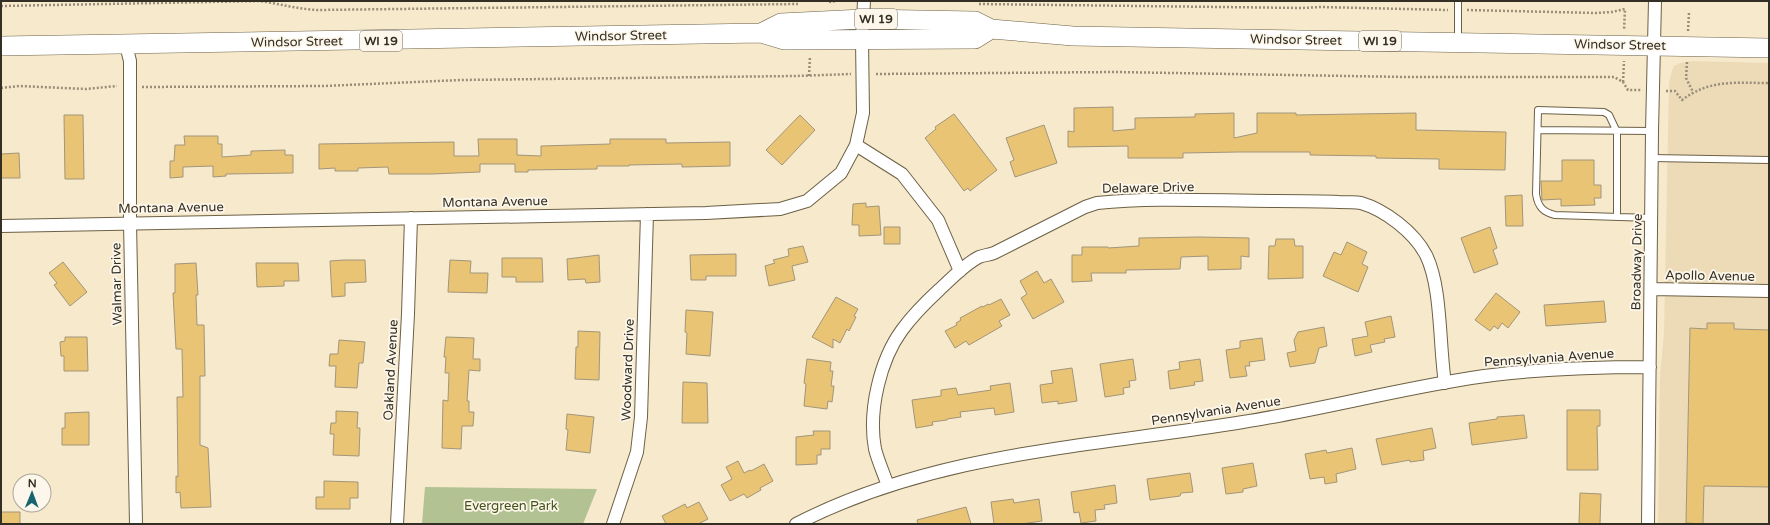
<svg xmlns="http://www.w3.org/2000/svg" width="1770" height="525" viewBox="0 0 1770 525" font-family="'Varela Round',sans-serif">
	<rect width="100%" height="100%" fill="#f7e9cb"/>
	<path fill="#eddbb8" d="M1692,61L1769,63V524H1658L1660,376L1664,333L1669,83L1672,70L1674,66L1680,63Z"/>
	<path fill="#b2c292" d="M425,487L597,489L583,524H422Z"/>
	<path fill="#eac475" stroke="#a2957a" d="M1113,107V131L1135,129V118L1195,117V114L1234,113V138L1257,133V113H1296V115L1416,113V130L1506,132L1505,170L1439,169V159L1376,158V156L1310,155V152H1238L1183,153V158H1128V146L1068,147V131L1074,132V108Z
		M954,114L997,170L970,191L968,188L964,191L925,138L936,129L935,127Z
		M64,115H83L84,179H65Z
		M800,115L815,130L782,165L766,150Z
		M1044,125L1057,163L1015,177L1010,162L1014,160L1006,138Z
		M184,136H218V144H222V157L251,155V151L285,150V155H293V173L226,174V176L213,177V166L183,167V177L170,178V161H174L175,145H185Z
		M478,139H517V155L541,156V146L610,144V139H666V143L730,142V166L682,167V164L629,165V166H597V169L528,170V172H515V164H480V172L432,174H389L388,167L358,168V171H335V168L319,169V144L454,142V156H479Z
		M19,153L20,178H1V154Z
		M1562,160H1594V185H1601V198H1594L1595,205L1561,206V199L1542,200L1541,181H1562Z
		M1522,195L1523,226H1506L1505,196Z
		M866,203V207L879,206L881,235L859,236V225H852L853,204Z
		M884,227H900V244H884Z
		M1490,227L1497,248L1493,250L1498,264L1474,273L1461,238Z
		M1199,237L1249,238V257L1241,256V269L1208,270V256L1181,257L1180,269L1126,270V273H1091L1092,281L1072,282V255H1082V247H1108V248L1139,246V238Z
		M1276,239H1294L1295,246H1303V278L1268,279L1269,246H1275Z
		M1347,242L1367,252L1362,264L1368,267L1358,292L1323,276L1334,252L1341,255Z
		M803,246L808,262L792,266L795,280L769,286L765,266L775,263L773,260L789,256L788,249Z
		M736,254V276H706V280H691L690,255Z
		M599,255L600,282L586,283L585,279L568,280L567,259Z
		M502,258H542L543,282H516V277H502Z
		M344,260H365L366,282L345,283V296L332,297L330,261Z
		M450,260L471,261L470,273H488L487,293L448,292Z
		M63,262L87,292L70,306L54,285L57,283L49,273Z
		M196,263L198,295H196L197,325H204L205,376H200V445L208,448L211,507L181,508L180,492L176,493V476L178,477L177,397H183L182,349H176L173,293H175V264Z
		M256,263H298L299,281H284V286L257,287Z
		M1037,271L1044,283L1051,279L1064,302L1033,319L1021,298L1027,294L1020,281Z
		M1496,293L1520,312L1508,328L1502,323L1498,329L1494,326L1490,331L1475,320Z
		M836,297L858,309L854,316L856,317L849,331L847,329L840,343L833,339V348L812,337Z
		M1001,299L1010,315L999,321L1002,326L969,345L966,341L955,348L945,331L957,325L956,323L961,320L960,318L982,306L983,307L988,304L989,305Z
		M1604,301L1606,322L1546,326L1544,305Z
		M686,310L713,312L710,356L686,354L687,333L685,332Z
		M1391,316L1395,337L1384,339L1385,342L1370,345L1372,352L1355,356L1352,339L1368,336L1365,322Z
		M1707,323H1734V329L1769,330V487L1704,486L1703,524L1686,523L1690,328L1707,329Z
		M1324,327L1327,346L1319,348L1315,363L1290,367L1287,353L1296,351L1294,340L1298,332Z
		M578,331L600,332L599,380L575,379L576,347H578Z
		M65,337H87L88,371H64V356H61L60,342L65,341Z
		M446,337L474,338L473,359H480V371L469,370L467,401H469V412H474L473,426H462L461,449L442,448L443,400L448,401L449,373H445L446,357H444Z
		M1262,338L1265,360L1249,362L1250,366H1245L1247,376L1230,378L1226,350L1240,348V341Z
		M339,340L365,342L363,363H359L357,388L335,387L336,366H329L330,354H338Z
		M807,359L831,362L830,371H833L831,386H834L832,402L828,401L827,409L804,406L806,384L804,383Z
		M1133,359L1136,380L1129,381L1130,387L1123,388L1124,394L1105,397L1100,364Z
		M1200,359L1203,381L1194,382L1195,385L1170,389L1168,371L1180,369L1179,362Z
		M1072,368L1077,401L1058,404V401L1042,403L1040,385L1053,383L1051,371Z
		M683,382L707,383L708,423H682Z
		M1010,383L1014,412L995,415L994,408L960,412L961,417L947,419V420L932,422L933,425L916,428L912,400L941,396V390L956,388L958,395L991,390L990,386Z
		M1567,410H1600V426H1597L1598,470H1567Z
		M336,411L358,412L357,428H360L359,456L333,455L334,434H330L331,423H336Z
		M89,412V445H62V428H65V413Z
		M567,414L594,417L590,453L566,450L568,430L566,429Z
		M1524,415L1527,438L1472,445L1469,423L1497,419V417Z
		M1432,428L1436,448L1423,451L1424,460L1410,462V460L1382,465L1376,439Z
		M813,431H830V449H821V455H817V464L796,465V437L814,435Z
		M1352,448L1356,469L1336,474L1337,482L1325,484L1324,477L1310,479L1305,454L1326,450L1327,453Z
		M738,461L744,473L750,470L751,471L764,464L773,481L760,488L761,490L747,498L744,494L730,501L721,485L732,479L726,467Z
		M1253,463L1257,486L1243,489V492L1226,494L1222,468Z
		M1190,473L1193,492L1181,493L1180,496L1150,500L1147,479Z
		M324,481L358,482V498H350V509H316V497H324Z
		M1115,485L1117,503L1104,505L1105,509L1095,510L1096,521L1081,523L1079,512L1074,513L1071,492Z
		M1580,493L1601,494L1600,524H1579Z
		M1013,499L1014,503L1039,499L1042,521L1021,524H994L991,502Z
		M699,502L708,519L698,524H666L662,516L685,504L687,508Z
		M966,507L971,524H918L917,520Z
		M1,512H20V524H1Z"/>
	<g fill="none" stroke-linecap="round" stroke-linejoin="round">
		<g stroke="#6c6046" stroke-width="8">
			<path id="lane" d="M1458,40V1
				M1538,130L1652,131
				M1652,158L1769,160
				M1617,216V132L1609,115L1604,112L1538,110L1536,194C1538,207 1543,212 1555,215L1652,218"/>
		</g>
		<g stroke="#6c6046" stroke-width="14">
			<path id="street" d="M126,45L130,61V223L136,524
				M856,145L902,174L938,220L960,271
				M1,226L706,213L780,209L807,201L841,173L856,145L863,113L862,40L864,1
				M1651,289L1769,291
				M888,486C884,474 878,461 875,449C868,411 880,360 902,330C913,315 926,302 939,290C951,279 965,264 979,257C984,255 989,255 994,253L1085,207L1097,203C1156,197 1217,201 1276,201C1297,201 1318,201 1339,202C1346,202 1354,202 1361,203C1385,210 1414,232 1426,255C1442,287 1439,345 1445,383
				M397,524L408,314L411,218
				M613,524L637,452L641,417L647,214
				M796,524C937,452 1090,447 1243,422C1319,410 1394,390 1471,378C1530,369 1590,367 1650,367
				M1648,524L1652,131L1655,1"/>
		</g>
		<g stroke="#6c6046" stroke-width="20">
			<path id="primary" d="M761,33L781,23L863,19L975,21L991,29L1073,36L1769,48
				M1,46L761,33L784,40L975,39L991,29"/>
		</g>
		<path stroke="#978d78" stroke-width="2.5" stroke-dasharray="2 2" stroke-linecap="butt" d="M829,2L836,1
			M979,4L1302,8L1321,7L1448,10
			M1,6L260,1C280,4 298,9 317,10L798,4
			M1467,10L1596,13L1612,12L1625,9L1624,30
			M1688,31L1689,13
			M1687,62L1686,78L1693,92
			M876,74L1115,72L1406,77H1614L1623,82L1628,90H1641
			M809,76L810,56
			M1623,82L1624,61
			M142,87L324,86L461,80L796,76L851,74
			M1,88L19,86L86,89L117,86
			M1666,91H1675L1682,100C1710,79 1736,83 1769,83"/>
		<use href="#lane" stroke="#fff" stroke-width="6"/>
		<use href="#street" stroke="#fff" stroke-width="12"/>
		<use href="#primary" stroke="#fff" stroke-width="19"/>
	</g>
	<g text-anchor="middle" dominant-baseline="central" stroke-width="3.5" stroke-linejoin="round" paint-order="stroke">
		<g fill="#fdf7eb" stroke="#706b60" stroke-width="1">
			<rect x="855" y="9" width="42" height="20" rx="3"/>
			<rect x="360" y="31" width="42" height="20" rx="3"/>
			<rect x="1359" y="31" width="42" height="20" rx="3"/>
		</g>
		<g font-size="12" font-weight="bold" fill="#342f24">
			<text x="876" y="19">WI 19</text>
			<text x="381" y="41">WI 19</text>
			<text x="1380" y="41">WI 19</text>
		</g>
		<g font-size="13" fill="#342f24" stroke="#fdf7eb">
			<text transform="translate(621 36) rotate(-1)">Windsor Street</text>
			<text transform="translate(1296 40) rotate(1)">Windsor Street</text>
			<text transform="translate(297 42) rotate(-1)">Windsor Street</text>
			<text transform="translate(1620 45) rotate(1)">Windsor Street</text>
			<text transform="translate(1148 188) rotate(-1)">Delaware Drive</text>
			<text transform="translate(495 202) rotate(-1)">Montana Avenue</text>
			<text transform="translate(171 208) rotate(-1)">Montana Avenue</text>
			<text transform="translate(1637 262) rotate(-89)">Broadway Drive</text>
			<text transform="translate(1710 276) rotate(1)">Apollo Avenue</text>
			<text transform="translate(117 284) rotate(-91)">Walmar Drive</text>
			<text transform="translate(1549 358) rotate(-4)">Pennsylvania Avenue</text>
			<text transform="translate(391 370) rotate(-87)">Oakland Avenue</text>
			<text transform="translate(628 370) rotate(-88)">Woodward Drive</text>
			<text transform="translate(1216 411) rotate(-9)">Pennsylvania Avenue</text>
		</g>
		<g font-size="13" fill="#44541c" stroke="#fdf7eb">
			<text x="511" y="506">Evergreen Park</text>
		</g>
	</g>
	<rect width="1770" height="525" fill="none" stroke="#342f24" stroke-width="4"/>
	<g transform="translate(32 493) rotate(1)"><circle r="19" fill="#fdf7eb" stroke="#ada79b"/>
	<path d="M0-3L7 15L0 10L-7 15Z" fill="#1a6471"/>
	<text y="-6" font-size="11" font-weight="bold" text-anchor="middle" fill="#342f24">N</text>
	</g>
</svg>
